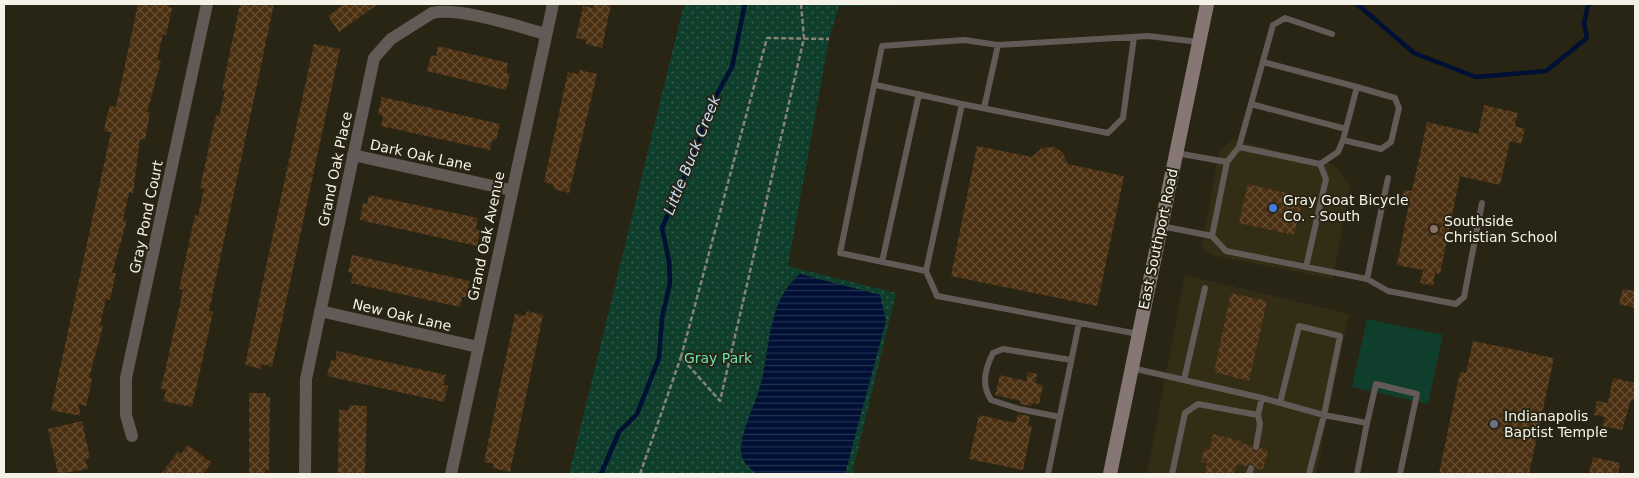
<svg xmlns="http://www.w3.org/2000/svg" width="1639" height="478" viewBox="0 0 1639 478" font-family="'DejaVu Sans',sans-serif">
	<defs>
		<pattern id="green-dots" width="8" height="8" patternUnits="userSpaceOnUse" patternTransform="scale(1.25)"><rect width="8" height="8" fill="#0f3f2c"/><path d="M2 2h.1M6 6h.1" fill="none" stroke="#335b4b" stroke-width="1.8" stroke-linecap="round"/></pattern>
		<pattern id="water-rules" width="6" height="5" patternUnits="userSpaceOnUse" patternTransform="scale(1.25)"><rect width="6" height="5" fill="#000f34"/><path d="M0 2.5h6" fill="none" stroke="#263251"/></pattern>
		<pattern id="building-cross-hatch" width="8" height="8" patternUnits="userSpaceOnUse" patternTransform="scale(1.25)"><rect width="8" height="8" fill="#4a2f10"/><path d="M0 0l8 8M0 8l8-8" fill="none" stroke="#654e33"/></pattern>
	</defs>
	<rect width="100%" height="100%" fill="#292515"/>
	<path fill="#342d16" d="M1233,140L1333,164L1350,185L1333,279L1212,255L1202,247L1219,151Z
		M1185,275L1349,314L1316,474H1147Z"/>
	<path fill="url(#green-dots)" d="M684,4H967L839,6L829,39L788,266L896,293L852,474H569Z"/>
	<path fill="#0f3f2c" d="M1367,319L1443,335L1428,404L1352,387Z"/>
	<path fill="url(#water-rules)" d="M800,274L880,295L886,321L845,474H757C749,468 740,460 741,449C742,429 753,409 759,390C771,352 766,301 800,274Z"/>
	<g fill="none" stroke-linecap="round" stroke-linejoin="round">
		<path stroke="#000f34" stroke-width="4.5" d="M1357,4L1414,53L1476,77L1546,71L1587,38L1584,23L1588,5L1590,4
			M601,474L619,432L637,414L659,358L662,318L670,283L669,261L662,228L694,154L712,103L732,67L745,4"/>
	</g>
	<path fill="url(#building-cross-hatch)" d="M138,4H169V7L172,8L166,35L163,34L157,60L161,61L147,112L150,113L145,140L140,139L133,193L129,192L123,220H127L112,273H116L110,300L106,299L100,325L103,326L89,378L92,379L86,406L78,404L81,416L51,410L111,132L104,131L106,119L110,106L116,107Z
		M240,4H274L209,311L213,312L192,407L163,401L166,390L161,389L183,290L179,289L195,215L198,216L204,189L200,188L216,115L219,116L225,90H222Z
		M344,4H378L339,32L328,16Z
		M594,4H611L602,48L586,44V40L576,38L583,6L593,8Z
		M314,44L340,49L272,367L262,364L261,369L245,365Z
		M438,46L508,63L506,73L510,74L506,90L427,71L431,55L436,56Z
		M580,70L597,74L569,193L553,189L554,185L544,182L568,72L578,74Z
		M382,97L500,124L496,140H492L490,150L381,126L383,116L378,114Z
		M1484,105L1518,113L1515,126L1525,129L1521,144L1510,141L1500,185L1460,176L1440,274L1435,273L1433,286L1420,283L1423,270L1397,265L1409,204L1402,203L1404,190L1412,191L1427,122L1478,134Z
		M977,146L1032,157L1042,148L1055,147L1063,153L1068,164L1124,176L1097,306L951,276Z
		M1248,184L1303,197L1294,235L1239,223Z
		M369,195L478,218L476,229L480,230L477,246L360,220L363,203L367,204Z
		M352,255L470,281L466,297H462L460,307L351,283L353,273L348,272Z
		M1623,289L1635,291V308L1619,304Z
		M1231,293L1267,301L1249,381L1214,372Z
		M527,311L543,315L510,472L493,468L494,464L484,462L515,314L525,316Z
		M1473,341L1554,358L1529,474H1439L1460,372L1466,373Z
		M337,351L446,375L443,385L448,386L444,402L327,376L331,360L335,361Z
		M1028,372L1037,374L1035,383L1043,385L1039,404L1032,403L1031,406L1020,404L1021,401L995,395L1000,375L1026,381Z
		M1613,378L1635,383L1634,400H1631L1622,430L1603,426L1605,417L1594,415L1597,401L1608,403Z
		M249,393H266V397H270L269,470H265V474H249Z
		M349,405L367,406L365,474H338L339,410H349Z
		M1018,414L1030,416L1028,425L1032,426L1023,470L969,459L979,415L1015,423Z
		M82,421L90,458L85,459L88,469L58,474L48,429Z
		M1213,434L1241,441V443L1251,446L1255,452L1261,448L1268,450L1263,470L1256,468L1252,463L1246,466L1237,464L1234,474H1204L1207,463L1201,462L1204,448L1210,450Z
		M188,445L212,463L203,474H161L178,452L181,454Z
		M1593,457L1620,463L1618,474H1589Z"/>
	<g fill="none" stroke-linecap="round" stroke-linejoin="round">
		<path stroke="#868376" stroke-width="2.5" stroke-dasharray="5 2.5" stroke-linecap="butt" d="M801,4L804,38L720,401L681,357L767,38L829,39
			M640,474L681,357"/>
		<path stroke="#635a57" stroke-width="6" d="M1263,62L1357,87
			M876,85L962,104
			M1251,104L1346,129
			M984,108L998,45
			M1239,147L1320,164L1326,179L1306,267
			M1176,153L1227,162L1239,147L1273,25L1285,18L1332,34
			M1227,162L1212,236L1226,251L1367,279L1388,291L1456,304L1464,297L1482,203
			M1320,164L1338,152L1343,140L1357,87L1395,98L1399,108L1391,142L1381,149L1343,140
			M1161,226L1212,236
			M882,262L919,94
			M926,271L962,104L1108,133L1123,118L1134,37
			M1367,279L1388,178
			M1138,334L937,296L926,271L840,253L882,46L964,40L998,45L1148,36L1199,42
			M1132,368L1262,398L1324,415L1367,423L1357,474
			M1184,380L1205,288
			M1280,403L1299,326L1340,336L1324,415L1309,474
			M1060,417L1019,409L991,400C981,384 985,369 993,353L1003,349L1071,360
			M1367,423L1376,384L1417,394L1400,474
			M1256,447L1260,424L1258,415
			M1048,474L1079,323
			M1172,474L1185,413L1198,404L1258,415L1262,398
			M1249,474L1251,468"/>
		<path stroke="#635a57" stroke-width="12" d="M353,155L511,190
			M320,311L478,347
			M132,436L126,415V378L207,4
			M305,474L306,379L374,58L391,39L432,13C461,7 516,26 546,34
			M451,474L553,4"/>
		<path stroke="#867774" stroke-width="14" d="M1110,474L1207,4"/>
	</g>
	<circle fill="#3f7fe0" stroke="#292515" stroke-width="2" cx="1273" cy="208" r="5"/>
	<circle fill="#8d6e63" stroke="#292515" stroke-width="2" cx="1434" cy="229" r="5"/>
	<circle fill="#6b7280" stroke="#292515" stroke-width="2" cx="1494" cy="424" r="5"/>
	<g text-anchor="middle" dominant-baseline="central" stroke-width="4" stroke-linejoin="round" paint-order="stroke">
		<g font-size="14" fill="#f5f2e8" stroke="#292515">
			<text transform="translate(421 155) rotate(12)">Dark Oak Lane</text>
			<text transform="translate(335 169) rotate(-78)">Grand Oak Place</text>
			<text transform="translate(146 217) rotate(-78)">Gray Pond Court</text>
			<text transform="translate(486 236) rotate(-78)">Grand Oak Avenue</text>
			<text transform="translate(1158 239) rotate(-78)">East Southport Road</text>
			<text transform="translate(402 315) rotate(13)">New Oak Lane</text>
		</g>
		<g font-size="14" fill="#f5f2e8" stroke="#292515" text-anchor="start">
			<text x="1283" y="200">Gray Goat Bicycle<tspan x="1283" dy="16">Co. - South</tspan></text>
			<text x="1444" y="221">Southside<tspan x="1444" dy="16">Christian School</tspan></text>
			<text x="1504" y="416">Indianapolis<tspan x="1504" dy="16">Baptist Temple</tspan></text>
		</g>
		<g font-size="14" fill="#6ce1b0" stroke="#292515">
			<text x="718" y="358">Gray Park</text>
		</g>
		<g font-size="15" font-style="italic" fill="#c6ddfe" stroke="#292515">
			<text transform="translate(692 155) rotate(-68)">Little Buck Creek</text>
		</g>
	</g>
	<rect width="1639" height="478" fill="none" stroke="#f5f2e8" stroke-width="10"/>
</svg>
